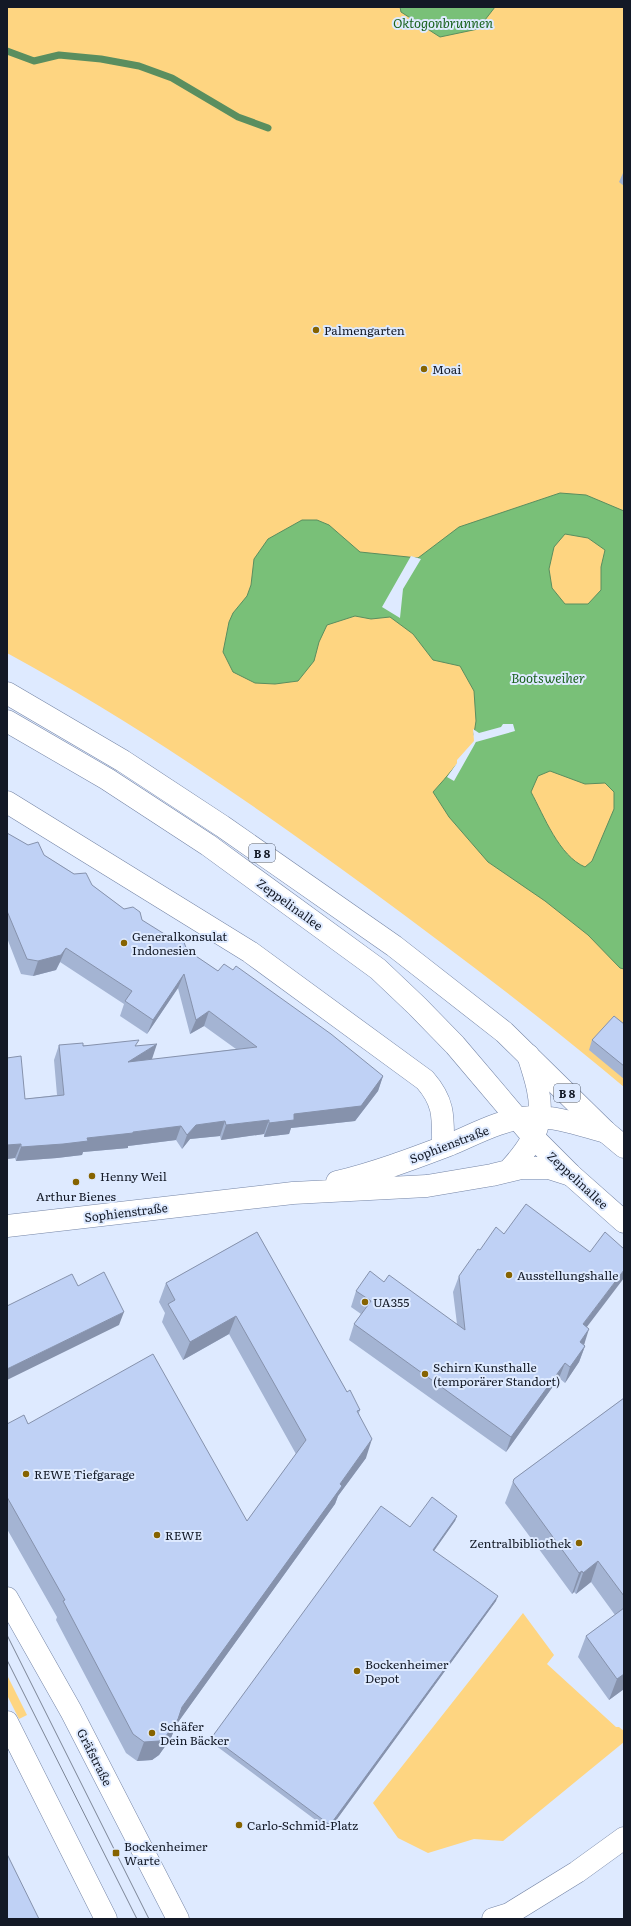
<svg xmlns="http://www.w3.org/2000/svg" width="631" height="1926" viewBox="0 0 631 1926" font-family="Literata,serif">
	<rect width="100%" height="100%" fill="#deeaff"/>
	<path fill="#fed581" d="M7,7H624V1087C542,1018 456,953 369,889C253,804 134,722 7,653Z
		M523,1613L554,1655L547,1664L616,1727H619L624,1731V1742L503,1841L474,1839L428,1853L398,1838L373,1803Z
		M7,1675L27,1715L19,1719L7,1695Z"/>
	<path fill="#79c078" stroke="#5a8e5f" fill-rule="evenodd" d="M400,7H495L478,29L440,37L401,12Z
		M560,493L586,495L624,511V969L620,968L588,935L545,901L488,862L449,817L433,792C448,776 461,758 476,742L474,734L476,721L474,691L460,666L433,660L413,634L390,617L371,619L355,616L327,625L319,642L314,661L298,681L275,684L255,683L233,672L223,652L229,622L233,613L247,596L251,585L254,559L268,539L302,520H317L329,525L360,552L418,558L459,527ZM565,534L588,538L605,550L601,567V590L588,604H565L552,588L549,569L554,547ZM550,771L585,784L605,783L614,792V809L592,861L585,867C559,856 544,816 531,792L538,776Z"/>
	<path fill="#deeaff" d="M411,556L421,559L403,589L400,618L382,607Z
		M503,724H513L515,731L476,742L454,781L447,777L457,763V760L474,741L473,729L479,733L501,727Z"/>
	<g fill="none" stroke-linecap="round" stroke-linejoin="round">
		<path stroke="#5a8e5f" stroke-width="7" d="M7,51L34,61L59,55L101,59L139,66L172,78L238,117L268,128"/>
		<g stroke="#7585a6" stroke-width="23">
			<path id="minor" d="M7,802L250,952L425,1080C445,1103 443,1118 443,1147
				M509,1170C548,1128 545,1106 528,1055
				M337,1182C375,1173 412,1159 449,1145C475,1134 504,1118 532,1117C557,1116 583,1126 606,1132
				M7,1226L293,1193L427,1186L492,1175L521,1168H549L571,1175
				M7,1598L71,1711L178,1919
				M7,1722L106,1919
				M493,1919L509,1914L577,1872L624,1838"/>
		</g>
		<g stroke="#7585a6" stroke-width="23">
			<path id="major" d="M7,693L123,761L222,826L394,946L504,1032L606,1132L624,1147
				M7,721L107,779L208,845L378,969L417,1006L455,1045L533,1137L571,1175L624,1222"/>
		</g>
		<use href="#minor" stroke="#fff" stroke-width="22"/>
		<use href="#major" stroke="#fff" stroke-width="22"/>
		<path stroke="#7c8596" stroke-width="1" d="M7,1635L149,1919
			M7,1660L137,1919"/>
	</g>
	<path fill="#a4b4d3" d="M624,171V186L619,182L623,173Z
		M7,833L44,855L92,885L124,909L187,950L218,971L383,1076L378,1091L355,1121L291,1128L289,1134L264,1137V1134L221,1140L220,1136L190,1139L182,1149L176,1140L128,1146V1148L83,1152L82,1155L57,1158L16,1161L15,1158L7,1159V1058L25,1099L57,1095L54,1060L59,1045L137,1046L152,1059L150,1060L236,1049L204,1026L190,1034L178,988L147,1034L120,1016L124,1004L60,962L56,970L33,976L21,974L7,938Z
		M624,1024V1079L589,1050L592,1040Z
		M257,1232L347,1392L360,1410L359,1413L366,1458L338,1496L335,1504L176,1725L171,1738L159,1755L152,1760L137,1761L126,1753L56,1620L57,1617L7,1529V1424H28L247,1521L296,1454L229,1334L183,1360L162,1322L165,1313L159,1302L166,1283Z
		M459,1276L587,1327L584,1345L585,1346L579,1362L565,1383L559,1378L506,1452L349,1340L354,1324L361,1314L351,1307L356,1291L384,1282L457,1324L453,1292Z
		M624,1398V1689L609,1700L578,1657L586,1636L615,1615L591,1582L576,1594L574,1592L572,1594L505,1503L514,1479Z
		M457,1516L455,1521L434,1551L496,1601L329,1830L211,1742L212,1737L410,1527Z"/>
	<path fill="#8692ac" d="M66,948L60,962L56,970L33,976L38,961Z
		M184,974L178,988L147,1034L153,1020Z
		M209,1011L204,1026L190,1034L196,1020Z
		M157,1044L152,1059L122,1077L128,1062Z
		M383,1076L378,1091L355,1121L291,1128L289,1134L264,1137L269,1123L294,1114Z
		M269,1120L264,1134L221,1140L226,1125Z
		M225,1121L220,1136L190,1139L182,1149L187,1135L196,1125Z
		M181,1126L176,1140L128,1146V1148L83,1152L82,1155L57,1158L16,1161L21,1147L87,1138Z
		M21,1144L15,1158L7,1159V1145Z
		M624,1270V1278L577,1340L583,1324Z
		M124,1312L119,1325L7,1380V1369Z
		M236,1316L229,1334L183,1360L190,1342Z
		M589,1329L584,1345L580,1342Z
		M585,1346L579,1362L565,1383L570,1367Z
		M565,1363L559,1378L506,1452L511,1437Z
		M372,1439L366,1458L338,1496L335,1504L176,1725L171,1738L159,1755L152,1760L137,1761L144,1742L182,1707Z
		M457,1516L455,1521L431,1555L433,1550Z
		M598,1561L591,1582L576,1594L583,1573Z
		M582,1571L574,1592L572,1594L579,1573Z
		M498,1596L496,1601L329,1830L330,1825Z
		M624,1674V1689L609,1700L617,1679Z"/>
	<path fill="#bfd1f5" stroke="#8692ac" d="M7,833L28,845L38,842L44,855L74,874L86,873L92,885L124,909L133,907L140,912L142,920L166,935H175L183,940L187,950L218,971L224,964L233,970L236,966L331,1034L383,1076L361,1106L294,1114V1120L269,1123V1120L226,1125L225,1121L196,1125L187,1135L181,1126L133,1132V1133L87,1138L88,1141L63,1144L21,1147V1144L7,1145V1058L21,1056L25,1099L64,1095L59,1045L83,1043V1046L139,1040L135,1046L157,1044L128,1062L257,1047L209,1011L196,1020L184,974L153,1020L125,1001L132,991L66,948L61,955L38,961L27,959L7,911Z
		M614,1016L624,1024V1066L592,1040Z
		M526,1204L590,1252L605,1232L624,1249V1270L583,1324L589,1329L580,1342L585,1346L570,1367L565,1363L511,1437L354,1324L371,1301L356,1291L370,1271L384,1282L389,1275L465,1330L459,1276L478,1249L480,1250L496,1227L504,1234Z
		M257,1232L347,1392L350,1390L360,1410L357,1411L372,1439L340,1484L342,1486L182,1707L178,1719L166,1736L159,1741L144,1742L133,1734L63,1601L65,1600L7,1497V1424L24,1415L28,1424L153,1354L247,1521L306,1440L236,1316L190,1342L168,1304L175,1300L166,1283Z
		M104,1272L124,1312L7,1369V1306L72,1274L78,1286Z
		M624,1398V1596L598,1561L583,1573L582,1571L579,1573L513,1482L514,1479Z
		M432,1497L457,1516L433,1550L498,1596L330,1825L212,1737L381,1506L410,1527Z
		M624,1608V1674L617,1679L586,1636Z
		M7,1854L39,1919H7Z"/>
	<g fill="#866300" stroke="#deeaff" stroke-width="1.5">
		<circle cx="316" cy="330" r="4"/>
		<circle cx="424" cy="369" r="4"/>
		<circle cx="124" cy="943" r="4"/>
		<circle cx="92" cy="1176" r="4"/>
		<circle cx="76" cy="1182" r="4"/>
		<circle cx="509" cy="1275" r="4"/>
		<circle cx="365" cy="1302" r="4"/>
		<circle cx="425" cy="1374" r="4"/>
		<circle cx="26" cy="1474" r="4"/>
		<circle cx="157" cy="1535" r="4"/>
		<circle cx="579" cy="1543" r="4"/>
		<circle cx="357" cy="1671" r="4"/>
		<circle cx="152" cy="1733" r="4"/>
		<circle cx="239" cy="1825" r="4"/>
		<rect x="112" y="1849" width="8" height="8" rx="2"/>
	</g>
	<g text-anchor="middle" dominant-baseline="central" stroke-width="4" stroke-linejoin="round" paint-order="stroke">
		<g fill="#deeaff" stroke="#505867" stroke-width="1">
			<rect x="249" y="844" width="26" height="18" rx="3"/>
			<rect x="554" y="1084" width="26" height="18" rx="3"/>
		</g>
		<g font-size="11" font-weight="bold" fill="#131926">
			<text x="262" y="853">B 8</text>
			<text x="567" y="1093">B 8</text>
		</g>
		<g font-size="12" fill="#131926" stroke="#deeaff" text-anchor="start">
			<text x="324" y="330">Palmengarten</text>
			<text x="432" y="369">Moai</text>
			<text x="132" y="936">Generalkonsulat<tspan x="132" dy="14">Indonesien</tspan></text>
			<text x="100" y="1176">Henny Weil</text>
			<text x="76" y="1196" text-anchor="middle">Arthur Bienes</text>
			<text x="517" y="1275">Ausstellungshalle</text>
			<text x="373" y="1302">UA355</text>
			<text x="433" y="1367">Schirn Kunsthalle<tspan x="433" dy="14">(temporärer Standort)</tspan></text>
			<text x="34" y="1474">REWE Tiefgarage</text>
			<text x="165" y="1535">REWE</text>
			<text x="571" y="1543" text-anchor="end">Zentralbibliothek</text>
			<text x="365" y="1664">Bockenheimer<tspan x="365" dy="14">Depot</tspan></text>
			<text x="160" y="1726">Schäfer<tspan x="160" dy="14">Dein Bäcker</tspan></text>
			<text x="247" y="1825">Carlo-Schmid-Platz</text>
			<text x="124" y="1846">Bockenheimer<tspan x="124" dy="14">Warte</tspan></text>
		</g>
		<g font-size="12" fill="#131926" stroke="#deeaff">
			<text transform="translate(290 904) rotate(36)">Zeppelinallee</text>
			<text transform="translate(449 1144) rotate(-21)">Sophienstraße</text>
			<text transform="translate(578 1180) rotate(43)">Zeppelinallee</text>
			<text transform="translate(126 1212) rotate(-7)">Sophienstraße</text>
			<text transform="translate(95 1757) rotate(63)">Gräfstraße</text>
		</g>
		<g font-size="13" font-style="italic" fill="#1b631f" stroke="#deeaff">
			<text x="443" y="22">Oktogonbrunnen</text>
			<text x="548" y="677">Bootsweiher</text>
		</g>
	</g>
	<rect width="631" height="1926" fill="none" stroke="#131926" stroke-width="16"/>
</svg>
